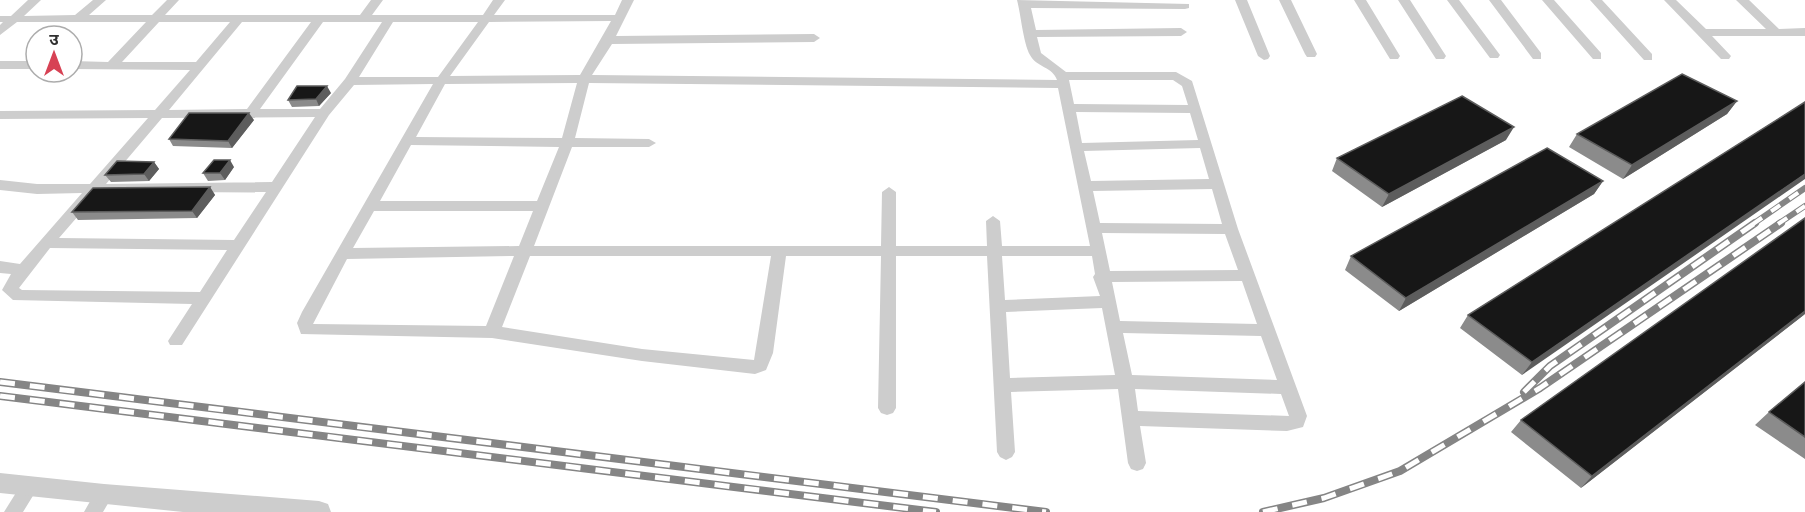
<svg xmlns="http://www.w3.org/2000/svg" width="1805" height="512" viewBox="0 0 1805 512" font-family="Barlow,'Noto Sans Devanagari',sans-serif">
	<rect width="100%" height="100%" fill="#fff"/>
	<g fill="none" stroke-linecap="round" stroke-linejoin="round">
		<path fill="#cdcdcd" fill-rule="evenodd" d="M28,0H41L24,16L75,15L93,0H106L89,15H152L167,0H179L165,15H360L371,0H383L372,15H483L493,0H505L494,15H615L622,0H634L616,36L814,34L820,38L814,42L612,44L592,75L1057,80C1053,67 1036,67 1030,55C1023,42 1021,15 1017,0L1189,4V8L1185,9L1031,8L1036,30L1181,28L1187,32L1181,36L1037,37L1041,53L1066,72H1176L1192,81L1238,229L1307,416L1303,427L1287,431L1140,426L1146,463L1143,469L1137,471L1131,469L1128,463L1118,389L1011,392L1015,452L1012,457L1006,460L1000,457L997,452L987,256H896V408L893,413L887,415L881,413L878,408L881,256H786L773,353L766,370L755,374L642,361L492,338L301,334L297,323L302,312L433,84L354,85L329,115L182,345H170L168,341L192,304L13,300L2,290L11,274L0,273V261L20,264L82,193L37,194L0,190V180L37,184H90L148,118L0,119V111L155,110L190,70L72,69V61L108,62L146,22H17L0,35V25L3,22H0V16H11ZM611,21L580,75L450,76L489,22ZM159,22H230L196,62H122ZM242,22H311L247,109L169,110ZM323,22H382L345,79L320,109H260ZM393,22H478L438,77H359ZM1069,80H1173L1182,86L1188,105L1074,104ZM577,83L562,138L416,137L445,84ZM589,83L1058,88L1090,246H1002L1000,221L993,216L986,221L987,246H896V192L889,187L882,192L881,246H534L572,147H649L656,143L649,139L575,138ZM1076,112L1190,113L1198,140L1082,143ZM315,117L272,182L106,184L162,118ZM411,145L559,147L537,201H380ZM1200,148L1209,179L1091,181L1084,151ZM1212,189L1222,224L1100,223L1093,191ZM266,192L234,240L59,238L98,193ZM374,211H533L519,246L353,248ZM1102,233L1225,234L1238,270L1110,271ZM50,248L227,250L200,292L22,290L19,288ZM514,256L486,326L313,324L347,259ZM530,256H771L754,360L642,349L502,327ZM1002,256H1092L1095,274L1093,277L1100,296L1005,300ZM1242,281L1257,324L1120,321L1112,282ZM1102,308L1115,375L1010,378L1006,312ZM1123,333L1261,336L1277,380L1132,375ZM1135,389L1281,394L1289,416L1138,411Z
			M1235,0H1247L1270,56L1268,59L1264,60L1258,56Z
			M1279,0H1291L1317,54L1315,57H1307L1305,54Z
			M1354,0H1366L1400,56L1398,59H1390Z
			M1398,0H1410L1446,56L1444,59H1436Z
			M1447,0H1459L1500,55L1498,58H1490Z
			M1489,0H1501L1541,53V59H1533Z
			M1542,0H1554L1601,53V59H1593Z
			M1590,0H1602L1652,54V60H1644Z
			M1664,0H1676L1706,29H1766L1736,0H1749L1779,29L1805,28V36H1712L1731,56L1729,59H1721Z
			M0,61H36V69H0Z
			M30,478L36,480L39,486L23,512H4L24,480Z
			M104,487L111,489L113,495L103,512H84L97,489Z"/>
		<path fill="#cdcdcd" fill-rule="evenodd" d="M0,473L104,484L319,501L328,504L331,512H183L0,493Z"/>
		<g stroke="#858585" stroke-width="6">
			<path id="rail-far1" d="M1753,224L1805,188
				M1778,224L1805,206"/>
		</g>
		<g stroke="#858585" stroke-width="8">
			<path id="rail" d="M0,382L1046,512
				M1524,392L1550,366L1755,223
				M0,396L936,512
				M1263,512L1324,498L1400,471L1540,388L1781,223"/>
		</g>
		<use href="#rail-far1" stroke="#fff" stroke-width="4" stroke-dasharray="11" stroke-linecap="butt"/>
		<use href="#rail" stroke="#fff" stroke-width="5" stroke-dasharray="15" stroke-linecap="butt"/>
	</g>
	<path fill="#8b8b8b" d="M331,93L319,106L292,107L288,100Z
		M1737,101L1727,114L1623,179L1569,147L1577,134Z
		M1805,102L1522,375L1460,328L1468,315Z
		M254,120L232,148L173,146L169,139Z
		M1506,140L1382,207L1332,171L1337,158Z
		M154,162L159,169L149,181L111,182L105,175Z
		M234,167L225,180L208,181L203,173Z
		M1603,181L1594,194L1399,311L1345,270L1351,256Z
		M210,187L215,195L197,218L78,220L72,212Z
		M1805,314L1581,488L1511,432L1521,420Z
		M1805,382V459L1755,425L1769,412Z"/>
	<path fill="#5d5d5d" d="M327,86L331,93L319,106L316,99Z
		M1737,101L1727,114L1623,179L1632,165Z
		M249,113L254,120L232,148L228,141Z
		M1514,127L1506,140L1382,207L1389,194Z
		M230,160L234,167L225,180L220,173Z
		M154,162L159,169L149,181L144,174Z
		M1805,174V179L1522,375L1532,362Z
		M1603,181L1594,194L1399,311L1406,298Z
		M210,187L215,195L197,218L192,211Z
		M1805,311V314L1581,488L1592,476Z"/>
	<path fill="#171717" stroke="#5d5d5d" stroke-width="1.5" d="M1682,74L1737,101L1632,165L1577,134Z
		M297,86H327L316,99L288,100Z
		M1462,96L1514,127L1389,194L1337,158Z
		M1805,102V174L1532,362L1468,315Z
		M189,113H249L228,141L169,139Z
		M1547,148L1603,181L1406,298L1351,256Z
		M214,160H230L220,173H203Z
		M117,161L154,162L144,174L105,175Z
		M210,187L192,211L72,212L93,188Z
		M1805,218V311L1592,476L1521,420Z
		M1805,382V437L1769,412Z"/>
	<g transform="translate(54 54)"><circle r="28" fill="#ffffff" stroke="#acacac" stroke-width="1.5"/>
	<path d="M0-4.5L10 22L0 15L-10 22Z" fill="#d74254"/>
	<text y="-9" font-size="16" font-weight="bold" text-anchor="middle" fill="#303030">उ</text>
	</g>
</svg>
